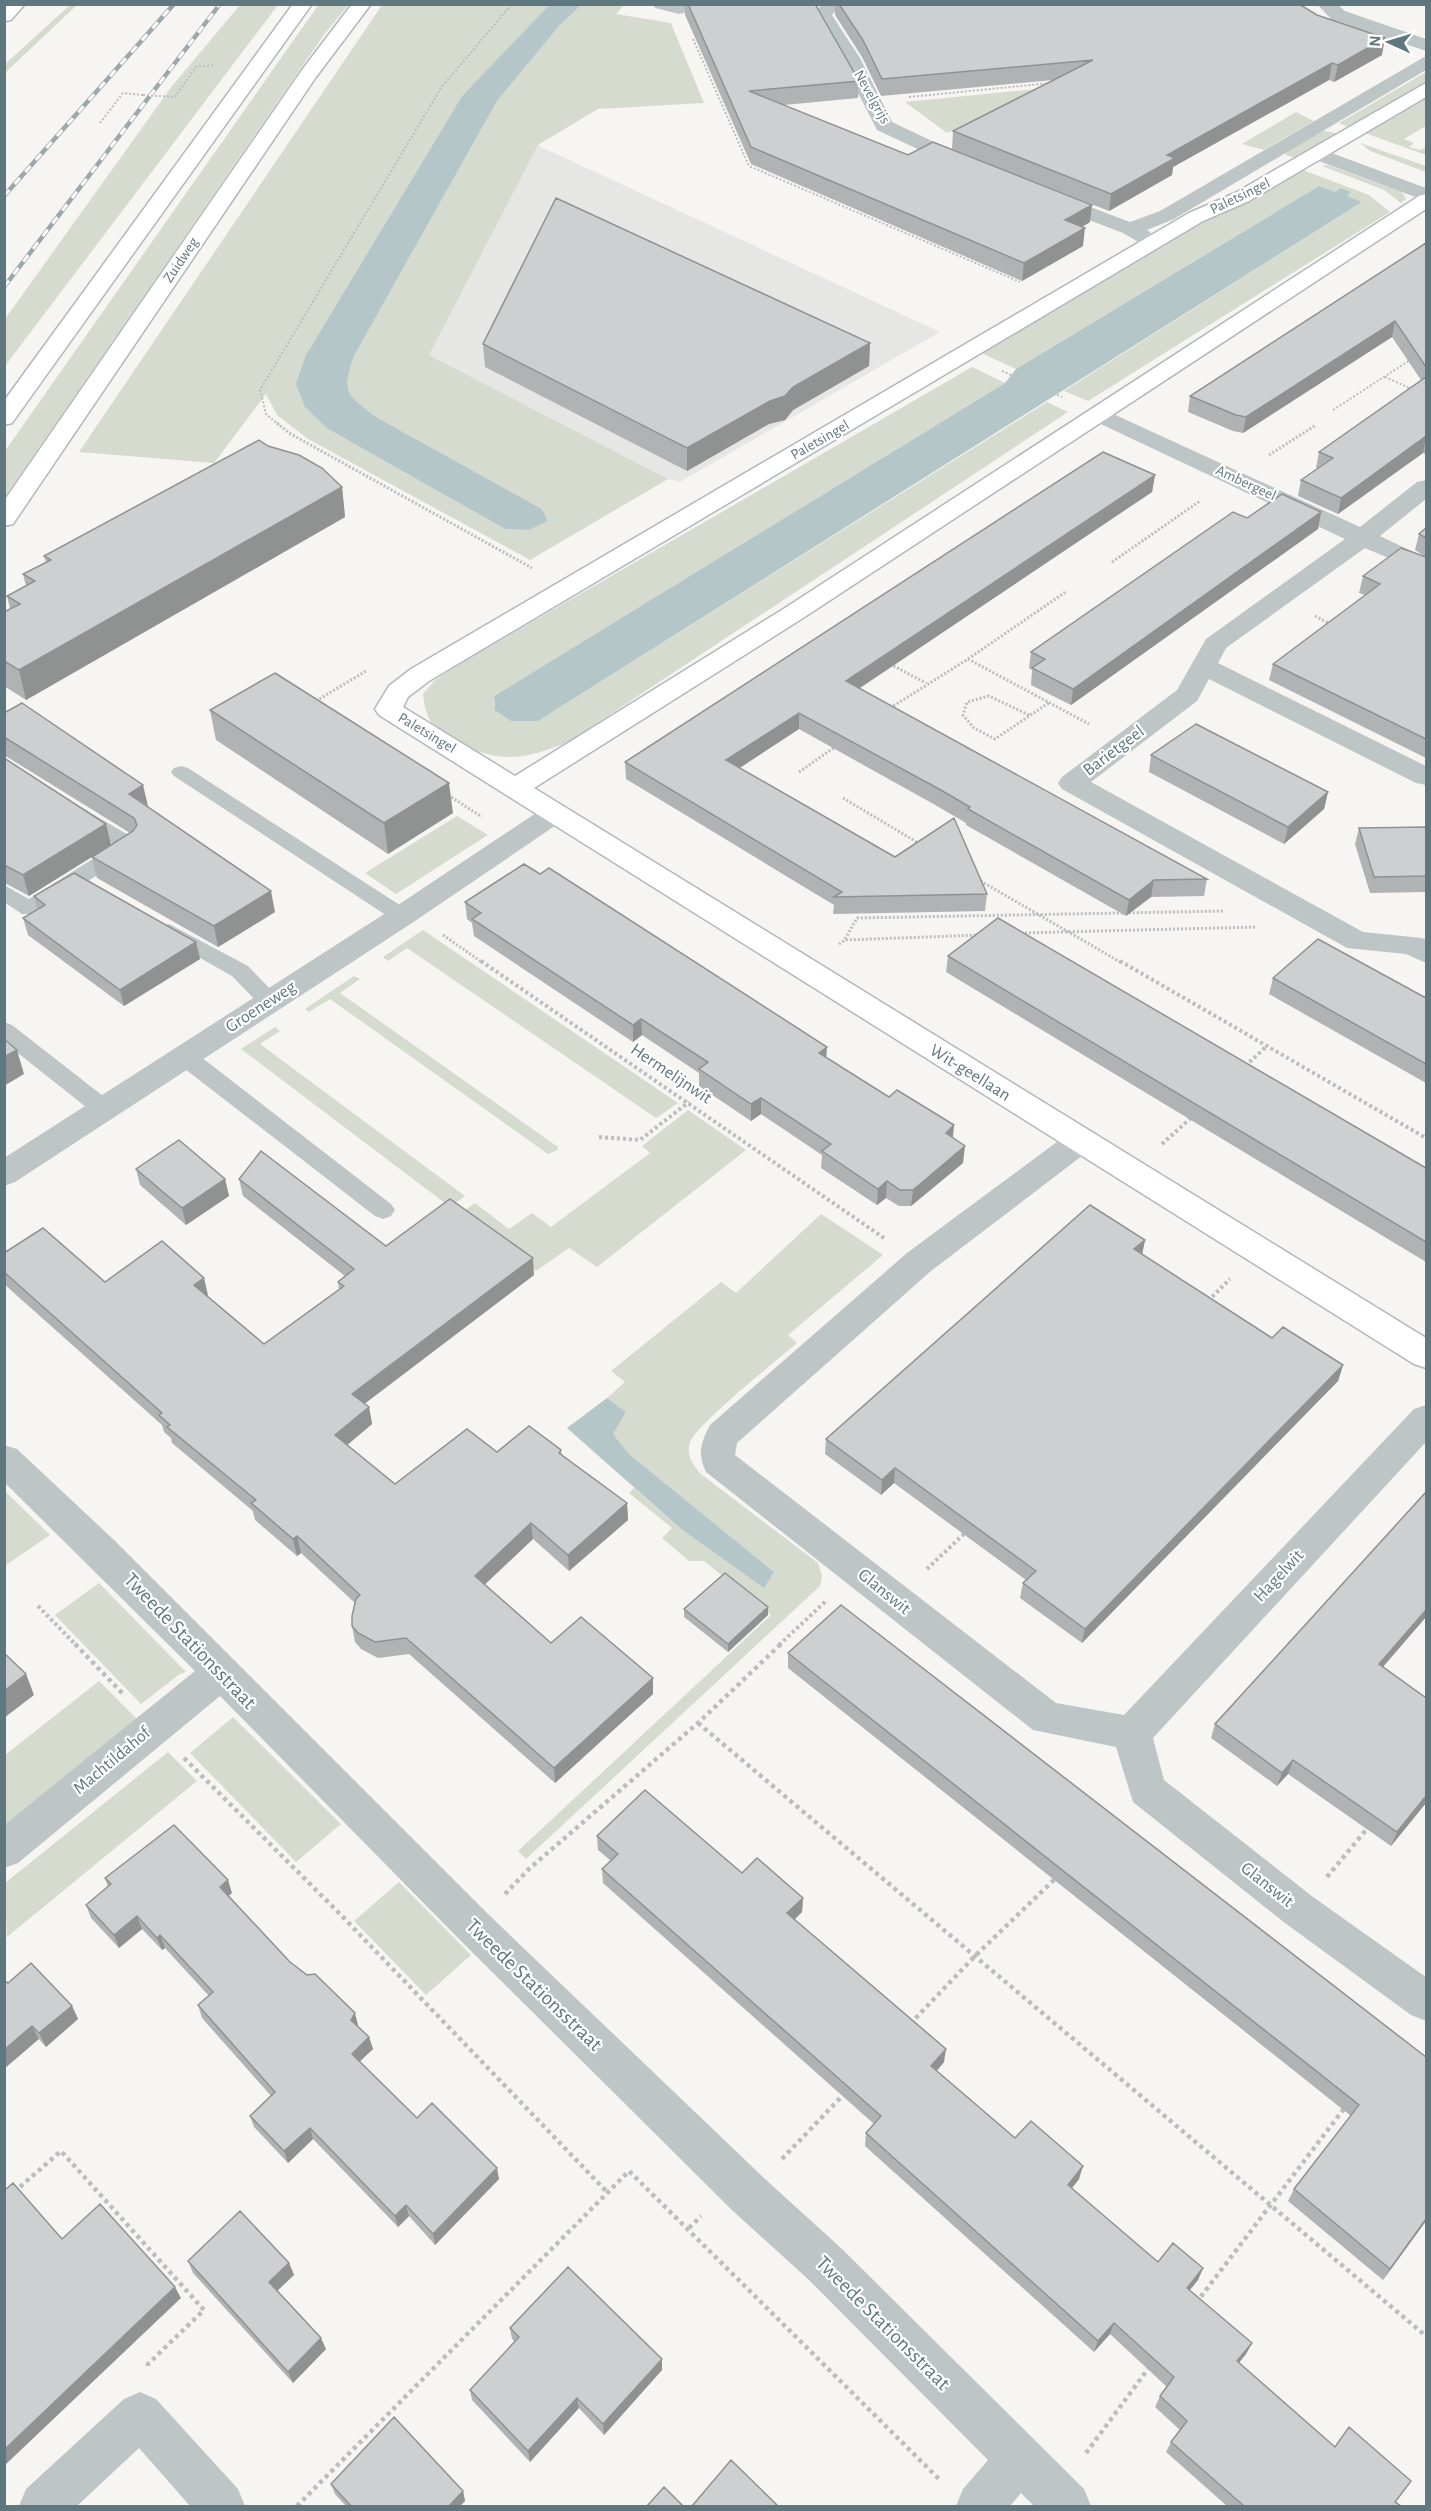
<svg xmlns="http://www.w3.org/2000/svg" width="1431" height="2511" viewBox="0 0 1431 2511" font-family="'Alegreya Sans',sans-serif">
	<rect width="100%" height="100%" fill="#f6f5f1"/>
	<path fill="#e6e6e5" d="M537,145L940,332L680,482L668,479L429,355Z"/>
	<path fill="#d6dbd0" d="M319,4L348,5L323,36L5,497V451Z
		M581,4L624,5L616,14L671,23L704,103L598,109L538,145L429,355L668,479L530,560L308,439L277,415L266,394L214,463L79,452L382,5H549L462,96L306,355L328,429L505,529L529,530L548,521L542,509L376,417C347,394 341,393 354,356L497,101L560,25Z
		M70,5H77L5,73V64Z
		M240,5H278L5,366V319L172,86Z
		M1426,72V83L1350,128L1339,123Z
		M1037,89L947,133L905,102Z
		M1426,97V126L1404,139L1414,143L1409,147L1420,150L1426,147V155L1365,133Z
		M1296,112L1314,121L1264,150L1242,144Z
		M1321,130L1340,134L1298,159L1286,155L1285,152Z
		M1360,143L1426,166V172L1370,151Z
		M1328,165L1402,192L1406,199L1401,203L1384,190L1322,166Z
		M1303,170L1369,195L1390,212L1088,401L1064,391L1362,202L1346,196L1351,193L1335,192L1319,186L1016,369L981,353L1200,223L1253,200Z
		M972,367L1005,383L494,696V706L538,721L1047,402L1068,412L570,741C527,759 498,766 455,740C433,727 426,722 423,694L434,681L456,666Z
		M457,816L488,835L396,894L365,873Z
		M423,930L678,1103L656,1118L407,948L388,961L383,957Z
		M354,976L360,979L340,993L558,1147V1150L548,1154L330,999L309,1012L305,1009Z
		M275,1027L280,1031L260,1044L465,1196L450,1207L241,1049Z
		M688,1110L746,1150L597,1267L569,1248L536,1271L460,1214L475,1203L509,1229L532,1213L551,1227L650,1153L642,1146Z
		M821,1214L883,1255L788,1335L797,1343C778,1359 695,1426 690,1442C686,1455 693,1466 702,1475L818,1563L822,1576L820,1586L526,1859L518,1851L771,1615L704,1561H689L662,1538L672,1528L629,1493L634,1488L680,1528L774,1572L629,1454L613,1434L626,1412L607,1398L625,1382L611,1371L721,1282L736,1293Z
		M4,1490L50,1535L6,1565L4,1564Z
		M99,1583L186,1672L180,1674L141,1704L55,1615Z
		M99,1681L137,1719L5,1824V1755Z
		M233,1717L341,1824L296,1862L190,1753Z
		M168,1752L197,1781L7,1937L5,1883Z
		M399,1882L471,1955L426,1995L354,1921Z"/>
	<path fill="#b4c6c7" d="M549,5H581L560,25L497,101L354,356C341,393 347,394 376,417L542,509L548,521L529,530L505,529L328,429L305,407L296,384L306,355L462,96Z
		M1319,186L1335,192L1341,188L1351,192L1347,196L1362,202L538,721H511L495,710L494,696L1005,383L1016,369Z
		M607,1398L626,1412L613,1434L629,1454L774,1572L764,1588L680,1528L567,1428Z"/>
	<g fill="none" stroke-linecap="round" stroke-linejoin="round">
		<g stroke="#b0b9bb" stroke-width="3">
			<path id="secondary" d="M1426,83V97L1249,201L1203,221L429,681L408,697L403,707L515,776L785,608L1419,196L1426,194V209L803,618L534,788L1426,1338V1368L1414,1364L379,715L375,709L389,686L411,669L1189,213L1235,193Z"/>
		</g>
		<g stroke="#b1b8bb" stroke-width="3">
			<path id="primary" d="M293,4H312L12,423L4,425V401Z
				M352,4H371L316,77L13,524L4,526V501L302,70Z"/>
		</g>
		<g stroke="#b1b7b9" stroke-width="3">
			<path id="highway" d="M25,4L11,20L4,21L5,4Z"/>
		</g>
		<path stroke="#babec0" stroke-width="2" stroke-dasharray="2 2" stroke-linecap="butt" d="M693,39L749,166L1020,282
			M159,96L175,97L196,67L213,65
			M909,97L1051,83
			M100,123L123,93L143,95
			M1002,371L1062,397
			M1385,377L1414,390
			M1333,410L1410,360
			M279,425L266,414L260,390L441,88L512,4"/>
		<path stroke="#babec0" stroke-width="3" stroke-dasharray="2 2" stroke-linecap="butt" d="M277,423L289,433L532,568
			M1269,455L1316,425
			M1112,562L1200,501
			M1315,616L1330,624
			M968,659L1067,591
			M890,664L926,683
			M316,701L366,671
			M890,708L968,659L1089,724
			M1029,715L989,696L967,702L963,715L974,728L995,739L1050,702
			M799,772L835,747
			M448,795L482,817
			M843,798L920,844
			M977,879L1122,963
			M1021,933L1256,927
			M443,935L483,963
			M845,939L857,918L1224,911
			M839,944L845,940L980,935"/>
		<path stroke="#babec0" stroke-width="4" stroke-dasharray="3 3" stroke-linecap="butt" d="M481,961L884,1238
			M1120,961L1426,1138
			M1245,1066L1267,1046
			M599,1137L640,1140L689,1102
			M1162,1144L1192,1117
			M1208,1301L1230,1279
			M927,1569L967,1531
			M38,1606L76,1645
			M779,1645L827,1600"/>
		<path stroke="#babec0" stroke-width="4.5" stroke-dasharray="4 4" stroke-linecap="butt" d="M75,1644L125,1696
			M698,1723L1426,2336
			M184,1758L341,1915L607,2192
			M1327,1877L1370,1825
			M505,1894L530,1868L698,1723L781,1644
			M910,2024L975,1956L1057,1877
			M782,2159L845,2093
			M14,2192L61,2151L204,2310L148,2364V2369
			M689,2228L701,2216
			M1196,2303L1346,2106
			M1086,2453L1151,2365
			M297,2506L629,2171L939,2479"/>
		<path fill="#bec5c7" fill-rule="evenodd" d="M181,766L188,768L409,911L413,916L409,921H395L174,776L171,772L174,768Z
			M79,806L137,840L140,845L137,850L36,914H22L4,902V885L29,899L115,845L72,817L69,812L72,807Z
			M169,924L248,966L277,996L280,1001L277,1006L269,1009L261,1006L232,976L161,936L158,931L161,926Z
			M4,1022L12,1025L112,1103L115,1109L112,1115L104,1117L96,1115L4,1042Z
			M184,1048L192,1050L391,1204L395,1210L391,1216L383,1219L375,1216L176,1062L173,1056L176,1050Z"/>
		<path fill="#bec5c7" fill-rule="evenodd" d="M653,4H710L708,8L679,14L655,8Z
			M822,4L840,6L832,15L860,58L892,122L972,160L975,164L972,168H958L877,130L840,58L813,14Z
			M1317,4H1337L1345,11L1426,39V51L1331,19Z
			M1426,56V70L1174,219L1147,230L1165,243L1161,247H1147L1123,233L1042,202L1039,198L1042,194H1056L1130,222L1160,211Z
			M1318,148L1426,188V201L1311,158L1308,154L1311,150Z
			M1098,407L1360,527L1417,482L1426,480V499L1380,536L1426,558V574L1365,548L1226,648L1218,663L1426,766V785L1416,783L1209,679L1197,701L1091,782L1363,932L1422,938L1426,940V963L1406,954L1347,948L1062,789L1058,783L1062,777L1177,690L1206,639L1345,539L1090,419L1086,414L1090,409Z
			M555,804L565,807L569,813L565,819L412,923L15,1182L4,1186V1158L392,909L545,807Z
			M1080,1130L1091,1133L1096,1141L1091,1149L931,1271L737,1443L735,1455L1056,1703L1124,1715L1414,1409L1426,1405V1442L1153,1738L1164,1780L1313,1897L1426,1977V2021L1411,2015L1285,1923L1133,1802L1116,1747L1033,1730L706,1472C697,1454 701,1442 710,1425L907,1253L1069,1133Z
			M4,1445L17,1449L114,1540L488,1914L765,2179L841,2248L1084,2489L1091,2506H1034L1021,2493L1010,2506H956L963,2489L988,2460L809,2280L733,2211L460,1940L220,1696L18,1863L4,1868V1825L195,1671L4,1482Z
			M140,2392L156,2399L238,2489L245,2506H190L139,2448L77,2506H19L26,2489L124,2399Z"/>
		<use href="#secondary" fill="#fff" fill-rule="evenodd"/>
		<use href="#primary" fill="#fff" fill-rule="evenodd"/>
		<use href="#highway" fill="#fff" fill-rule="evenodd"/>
		<g stroke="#9da8ab" stroke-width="4.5">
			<path id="rail" d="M4,196L174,4
				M4,287L220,4"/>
		</g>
		<use href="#rail" stroke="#fff" stroke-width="3" stroke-dasharray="8" stroke-linecap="butt"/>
		<path stroke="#babec0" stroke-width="2" stroke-dasharray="2 2" stroke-linecap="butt" d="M143,95L159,96"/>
	</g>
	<path fill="#b0b3b4" d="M685,4H819L817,8L859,81L858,98L784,105L908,155L1090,222L1082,227L1083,246L1022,281L751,164L685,15Z
		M835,4H1299L1382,55L1334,82L1329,80L1173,167L1172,175L1109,211L952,149L953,131L1053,80L881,96L862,57L835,15Z
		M1426,243V454L1423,453L1338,514L1298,496L1301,480L1317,469L1316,468L1319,452L1421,380L1392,337L1243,433L1233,431L1188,412L1190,396Z
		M870,343L869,366L793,410L785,420L769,424L687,471L485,367L483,344Z
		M268,446L342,487L345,517L26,700L4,686V612L10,609L7,596L26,586L23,574L46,562L44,556Z
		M1155,475L1152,492L859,688L1207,879L1204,896L1151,897L1126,916L966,825V823L937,806L799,729L739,768L895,857L987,894L985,911L833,914L834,905L626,779L625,762Z
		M1321,512L1318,529L1071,705L1031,685L1032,670L1029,668L1031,652L1247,518Z
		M1426,528V758L1269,680L1273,664L1365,595L1359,593L1363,576L1426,557L1415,550L1419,534Z
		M210,710L453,813L388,854L216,740Z
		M4,713L147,806L275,912L218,947L97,878L92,857L130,833L4,755Z
		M1151,755L1328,792L1324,809L1284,844L1149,772Z
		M4,758L106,824L111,845L29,896L5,883L4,884Z
		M1426,827V892L1370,893L1355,844L1359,828Z
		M34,896L196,942L200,959L124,1006L28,935L23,918L37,909Z
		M465,902L826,1057L889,1097L954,1125L953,1138L963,1163L911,1206H899L886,1198L877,1205L821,1168L822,1155L761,1114L751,1121L699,1086V1073L642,1035L633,1042L474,936L472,923L467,919Z
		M948,956L1426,1168V1262L946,972Z
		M1273,978L1426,998V1083L1269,994Z
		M136,1169L225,1179L229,1196L186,1225L140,1185Z
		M239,1179L386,1246L534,1275L364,1404L369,1407L372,1424L347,1445L395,1484L497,1452L561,1450L562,1455L627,1503L628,1520L569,1571L533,1539L484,1584L551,1643L653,1694L555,1783L409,1654L378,1658L361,1649L355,1642L352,1626L355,1603L301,1553L297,1556L255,1520L253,1511L172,1443L171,1438L164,1432L162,1425L4,1284V1253L105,1282L208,1295L207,1296L264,1344L339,1289L338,1282L345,1276L243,1196Z
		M1145,1240L1142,1254L1272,1338L1343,1365L1338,1381L1082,1643L1020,1598L1023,1583L1026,1580L894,1483L881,1495L825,1454L826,1439Z
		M1426,1492V1617L1383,1667L1426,1803L1391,1846L1288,1774L1277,1786L1211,1738L1215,1724Z
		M684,1609L768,1615L728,1652L684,1617Z
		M788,1653L1426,2057V2221L1383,2280L1288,2201L1294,2189L1351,2116L788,1668Z
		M597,1836L742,1873L803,1898L802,1912L794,1919L944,2062L937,2071L1015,2138L1079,2179L1072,2188L1158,2262L1203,2268L1198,2280L1189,2290L1252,2343L1246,2354L1239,2363L1401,2506H1227L1166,2452L1171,2442L1180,2430L1155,2407L1160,2396L1167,2387L1110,2334L1094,2352L865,2146L866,2133L874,2124L603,1883L602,1869L611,1861L598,1850Z
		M105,1878L232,1893L228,1896L290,1962L369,2037L373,2049L359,2062L417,2118L499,2179L435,2245L409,2216L398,2227L313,2139L288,2163L254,2127L250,2116L271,2096L202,2018L198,2005L209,1996L165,1948L162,1950L142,1929L119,1948L91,1918L86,1905L108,1887Z
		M8,1983L72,2006L78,2019L46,2047L39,2039Z
		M188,2261L289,2263L294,2275L277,2290L326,2349L293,2383L193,2273Z
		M510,2328L662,2359V2370L604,2435L579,2408L530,2462L472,2400L470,2390L515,2342L512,2339Z
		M331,2484L463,2491L465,2501L460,2506H346L335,2494Z"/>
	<path fill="#909292" d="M1385,38L1382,55L1334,82L1338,65Z
		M1332,63L1329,80L1173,167L1172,175L1109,211L1111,194L1167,155Z
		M1092,205L1090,222L1063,238L1065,220Z
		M1085,228L1083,246L1022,281L1024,263Z
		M1395,321L1392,337L1243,433L1246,417Z
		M870,343L869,366L793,410L785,420L769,424L687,471V448Z
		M1426,436L1423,453L1338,514L1341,498Z
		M1155,475L1152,492L845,698L846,681Z
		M342,487L345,517L26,700L19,670Z
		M1321,512L1318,529L1071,705L1073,689Z
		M799,713V729L726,777V760Z
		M449,783L453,813L388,854L384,823Z
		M143,785L148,806L129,794Z
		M1328,792L1324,809L1284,844L1288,827Z
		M106,824L111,845L29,896L23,875Z
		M1154,880L1151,897L1126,916L1129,900Z
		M271,891L275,912L218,947L214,926Z
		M196,942L200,959L124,1006L120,990Z
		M641,1019L642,1035L633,1042V1025Z
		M827,1047L826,1063L819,1053Z
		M17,1050L24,1074L4,1086V1057Z
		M761,1098V1114L751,1121V1104Z
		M954,1125L952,1142L946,1133Z
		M965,1146L963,1163L911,1206L913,1190Z
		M225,1179L229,1196L186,1225L182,1208Z
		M887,1181L886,1198L877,1205L878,1189Z
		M1145,1240L1142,1255L1134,1249Z
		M533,1258L534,1275L355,1411L352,1394Z
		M204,1278L208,1295L198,1302L194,1285Z
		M1343,1365L1338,1381L1082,1643L1085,1629Z
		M369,1407L372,1424L339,1452L335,1435Z
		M895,1468L894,1483L881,1495L882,1480Z
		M627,1503L628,1520L569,1571L568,1555Z
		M531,1523L533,1539L477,1592L475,1576Z
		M297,1536L301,1553L297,1556L293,1539Z
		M768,1607V1615L728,1652V1644Z
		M1426,1610V1617L1373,1678L1379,1664Z
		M26,1674L34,1695L4,1718V1691Z
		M653,1678V1694L555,1783L554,1768Z
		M1293,1760L1288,1774L1277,1786L1282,1773Z
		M1426,1796V1803L1391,1846L1397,1832Z
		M228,1880L232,1893L224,1900L220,1887Z
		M803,1898L802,1912L787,1927V1913Z
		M137,1916L142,1929L119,1948L114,1935Z
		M160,1935L165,1948L162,1950L157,1938Z
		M72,2006L78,2019L46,2047L39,2033Z
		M355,2013L358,2025L354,2032L351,2020Z
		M32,2026L39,2039L4,2069V2050Z
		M369,2037L373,2049L355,2066L352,2054Z
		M946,2049L944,2062L929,2079L931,2066Z
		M310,2128L313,2139L288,2163L284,2151Z
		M1083,2166L1079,2179L1065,2197L1068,2185Z
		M497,2168L499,2179L435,2245L433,2234Z
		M406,2205L409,2216L398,2227L395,2216Z
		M1426,2219V2221L1383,2280L1390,2269Z
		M289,2263L294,2275L274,2294L269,2282Z
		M1203,2268L1198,2280L1182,2300L1187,2288Z
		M175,2287L181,2298L4,2466V2450Z
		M1114,2323L1110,2334L1094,2352L1098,2341Z
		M321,2338L326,2349L293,2383L288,2372Z
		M1252,2343L1246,2354L1231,2372L1237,2361Z
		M662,2359V2370L604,2435L603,2424Z
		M577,2398L579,2408L530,2462L528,2451Z
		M463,2491L465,2501L460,2506H449Z"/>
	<path fill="#cdd0d1" stroke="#909292" stroke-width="1.5" d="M688,4H815L859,81L749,91L908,155L933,142L1092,205L1065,220L1085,228L1024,263L751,147Z
		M839,4H1299L1317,15L1385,38L1338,65L1332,63L1167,155L1175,158L1111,194L953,131L1093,60L882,79L863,40Z
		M556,198L870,343L793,387L785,396L770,401L687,448L483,344Z
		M1426,243V367L1395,321L1246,417L1236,415L1190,396Z
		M1426,377V436L1341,498L1301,480L1333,458L1319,452Z
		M259,440L268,446L299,455L322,468L342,487L19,670L4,661V612L20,604L7,596L35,581L23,574L51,560L44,556Z
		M1103,452L1155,475L846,681L1207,879L1154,880L1129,900L968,809L970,807L939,789L799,713L726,760L895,857L954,818L987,894L834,897L842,892L625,762Z
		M1282,494L1321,512L1073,689L1032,668L1045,659L1031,652L1233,512L1247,518Z
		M1426,528V538L1419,534Z
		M1401,548L1426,557V739L1273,664L1380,584L1363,576Z
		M275,673L449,783L384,823L210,710Z
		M22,703L143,785L129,794L271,891L214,926L92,857L133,831L137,825L134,818L4,737V713Z
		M1196,724L1328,792L1288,827L1151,755Z
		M4,758L106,824L23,875L4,865Z
		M1426,827V876L1374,877L1359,828Z
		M524,864L540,874L549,868L827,1047L819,1053L889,1097L897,1090L954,1125L946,1133L965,1146L913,1190H900L887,1181L878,1189L822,1151L831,1144L761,1098L751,1104L699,1069L708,1062L641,1019L633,1025L472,919L481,913L465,902Z
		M74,873L196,942L120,990L23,918L45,905L34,896Z
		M998,918L1426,1168V1242L948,956Z
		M1318,939L1426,998V1064L1273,978Z
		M4,1039L17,1050L4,1057Z
		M179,1140L225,1179L182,1208L136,1169Z
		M261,1151L386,1246L450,1199L533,1258L352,1394L369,1407L335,1435L395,1484L467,1429L497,1452L529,1426L561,1450L559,1453L627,1503L568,1555L531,1523L475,1576L551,1643L581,1617L653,1678L554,1768L406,1638L375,1642L358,1633L352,1626V1616L356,1599L360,1595L297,1536L293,1539L251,1503L256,1500L167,1427L170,1425L159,1415L162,1413L4,1272V1253L43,1228L105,1282L162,1241L204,1278L194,1285L264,1344L344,1286L338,1282L354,1269L239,1179Z
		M1090,1205L1145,1240L1134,1249L1272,1338L1283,1327L1343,1365L1085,1629L1023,1583L1036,1571L895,1468L882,1480L826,1439Z
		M1426,1492V1610L1379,1664L1426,1698V1796L1397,1832L1293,1760L1282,1773L1215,1724Z
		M725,1573L768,1607L728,1644L684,1609Z
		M841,1605L1426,2057V2219L1390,2269L1294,2189L1359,2105L788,1653Z
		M4,1653L26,1674L4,1691Z
		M645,1790L742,1873L757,1858L803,1898L787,1913L946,2049L931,2066L1015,2138L1031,2121L1083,2166L1068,2185L1158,2262L1173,2243L1203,2268L1187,2288L1252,2343L1237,2361L1335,2447L1349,2427L1411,2481L1395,2502L1401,2506H1244L1171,2442L1187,2421L1160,2396L1174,2377L1114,2323L1098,2341L866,2133L881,2116L602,1869L618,1854L597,1836Z
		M174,1825L228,1880L220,1887L290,1962L307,1975L315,1974L355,2013L351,2020L369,2037L352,2054L417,2118L432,2103L497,2168L433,2234L406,2205L395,2216L310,2128L284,2151L250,2116L275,2092L198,2005L213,1992L160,1935L157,1938L137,1916L114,1935L86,1905L111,1884L105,1878Z
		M31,1963L72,2006L39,2033L32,2026L4,2050V1980L8,1983Z
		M13,2183L62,2239L100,2204L175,2287L4,2450V2189L5,2190Z
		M240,2211L289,2263L269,2282L321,2338L288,2372L188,2261Z
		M568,2267L662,2359L603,2424L577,2398L528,2451L470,2390L519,2337L510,2328Z
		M394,2417L463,2491L449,2506H351L331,2484Z
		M731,2460L778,2506H692Z
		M664,2487L683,2506H647Z"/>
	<g text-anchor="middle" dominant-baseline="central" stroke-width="4.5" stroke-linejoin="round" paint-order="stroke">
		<g font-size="15" fill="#5f777e" stroke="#fff">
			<text transform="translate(872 97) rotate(61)">Nevelgrijs</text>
			<text transform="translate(1240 196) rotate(-26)">Paletsingel</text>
			<text transform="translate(181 260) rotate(-56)">Zuidweg</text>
			<text transform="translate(820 440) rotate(-30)">Paletsingel</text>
			<text transform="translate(1246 483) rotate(25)">Ambergeel</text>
			<text transform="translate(427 733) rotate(31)">Paletsingel</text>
		</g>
		<g font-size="18" fill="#5f777e" stroke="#fff">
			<text transform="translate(1114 751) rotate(-37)">Barietgeel</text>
			<text transform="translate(261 1007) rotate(-33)">Groeneweg</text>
			<text transform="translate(970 1073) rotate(32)">Wit-geellaan</text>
			<text transform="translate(671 1074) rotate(34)">Hermelijnwit</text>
			<text transform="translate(1279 1576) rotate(-47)">Hagelwit</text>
			<text transform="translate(884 1592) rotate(39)">Glanswit</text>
			<text transform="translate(112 1761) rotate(-40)">Machtildahof</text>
			<text transform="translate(1267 1885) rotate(38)">Glanswit</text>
		</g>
		<g font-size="21" fill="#5f777e" stroke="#fff">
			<text transform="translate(190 1641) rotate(46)">Tweede Stationsstraat</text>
			<text transform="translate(534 1985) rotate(44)">Tweede Stationsstraat</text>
			<text transform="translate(883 2323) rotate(45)">Tweede Stationsstraat</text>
		</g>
	</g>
	<rect width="1431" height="2511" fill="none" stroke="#5f777e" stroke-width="12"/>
	<g transform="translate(1389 42) rotate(274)" stroke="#ffffff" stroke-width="4.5" paint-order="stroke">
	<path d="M0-4.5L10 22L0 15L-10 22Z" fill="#5f777e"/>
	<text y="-9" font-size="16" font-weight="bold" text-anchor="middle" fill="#5f777e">N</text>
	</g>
</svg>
